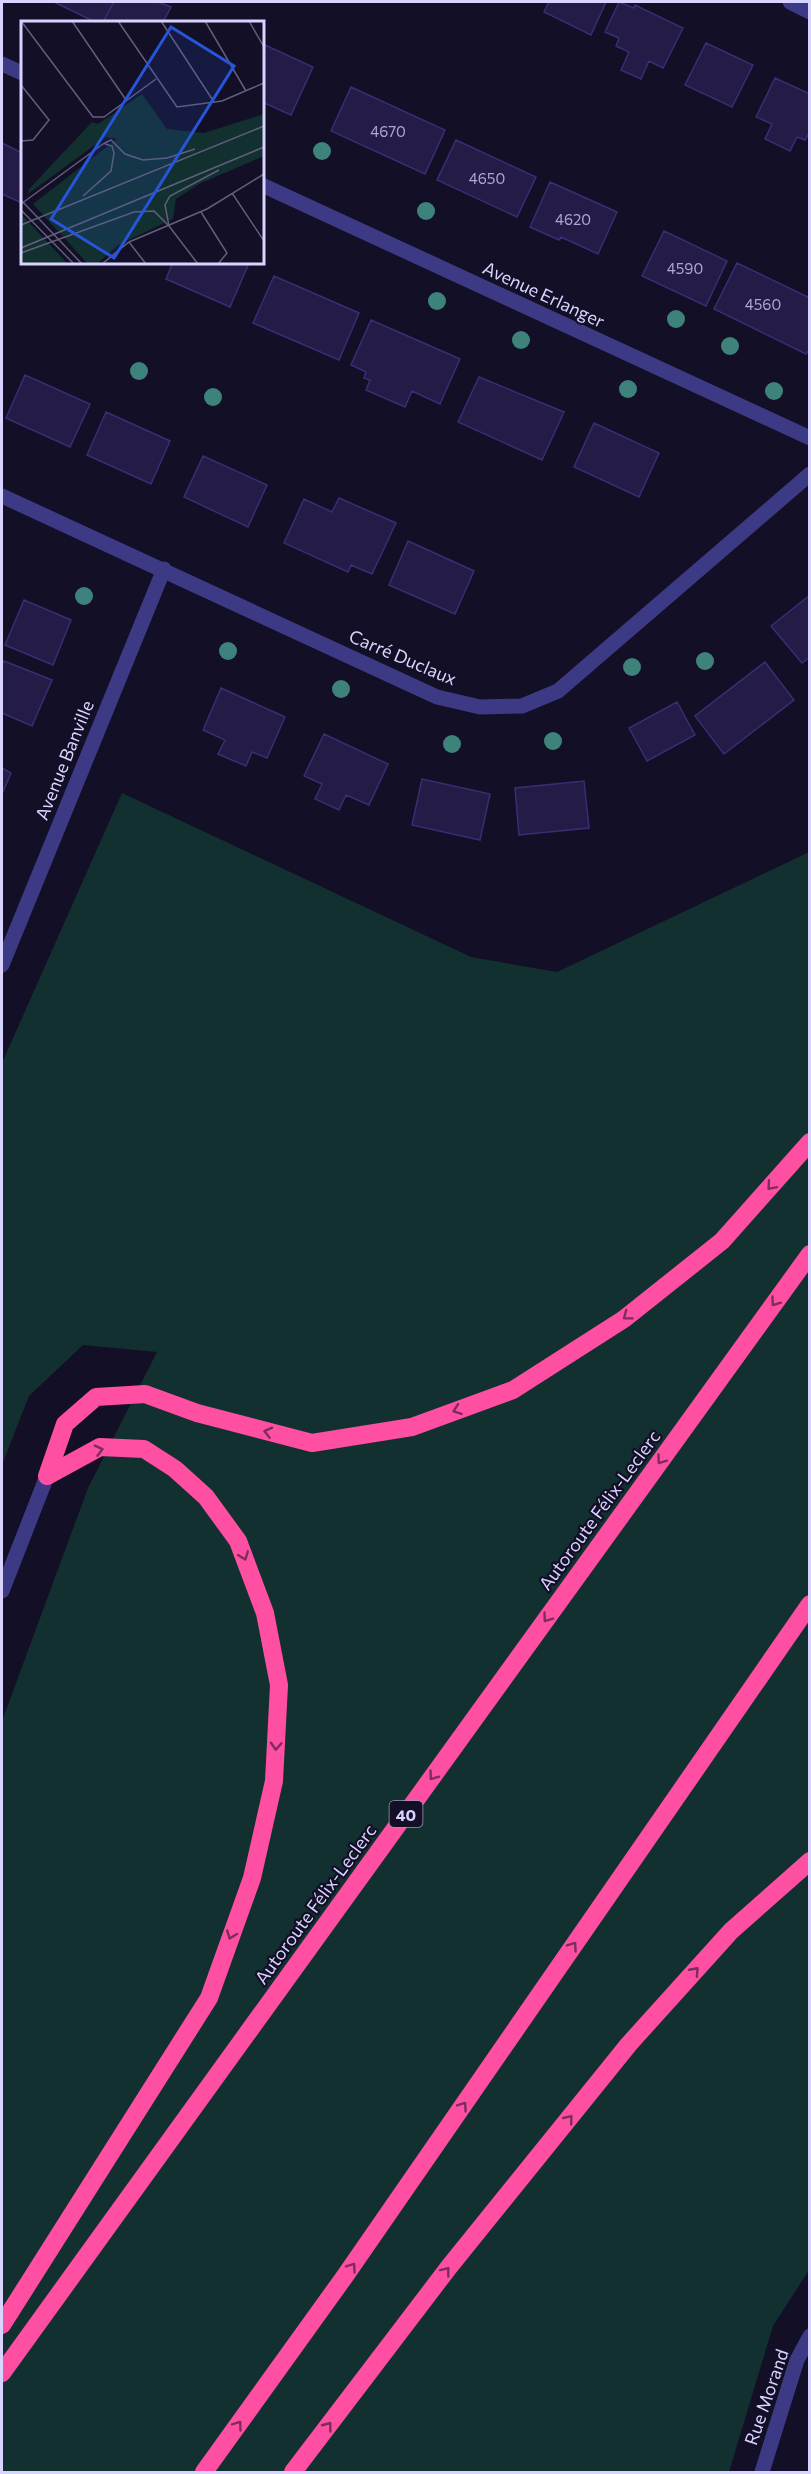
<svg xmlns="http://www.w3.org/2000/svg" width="811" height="2474" viewBox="0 0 811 2474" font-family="Commissioner,sans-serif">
	<rect width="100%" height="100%" fill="#130f26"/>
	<path fill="#12302f" d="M122,793L471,957L557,972L809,852V2270L773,2326L729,2472H2V1721L88,1488L157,1352L83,1345L29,1396L2,1465V1063Z"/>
	<path fill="#241b47" stroke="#3b2d73" stroke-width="1.5" d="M56,2H114L103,22H95L56,3Z
		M114,2H158L171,7L163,22H103Z
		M549,2H606L591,35L544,12Z
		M619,2L634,8L635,5L683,28L663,68L649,61L641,79L621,70L629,52L616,46L619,38L605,32Z
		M706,43L753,65L732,107L685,85Z
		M265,45L313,67L291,115L262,102V51Z
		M775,78L810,94V131L805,140L797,137L790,151L765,139L772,124L756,117Z
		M351,87L445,130L425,174L331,131Z
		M456,140L536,177L517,217L437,180Z
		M2,143L22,153V203L2,194Z
		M550,182L617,212L598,254L561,237L559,240L530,227Z
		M664,231L727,261L706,306L642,276Z
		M173,262H249V263L230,307L166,279Z
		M737,263L810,298V348L806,354L714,309Z
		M274,276L359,313L339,360L253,323Z
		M371,320L460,359L440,404L412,391L405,407L366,390L370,380L364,378L366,372L351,365Z
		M25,375L90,404L70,447L6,418Z
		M479,377L564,412L542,460L458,422Z
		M106,412L170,441L151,484L87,455Z
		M594,423L659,453L639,497L574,467Z
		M203,456L267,485L248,527L184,497Z
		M339,498L396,523L372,574L351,565L348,572L284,543L304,499L332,512Z
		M408,541L474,571L455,614L389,585Z
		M810,595V657L802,663L771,626Z
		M24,600L71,620L53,665L5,645Z
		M4,661L52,680L32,726L2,713V665Z
		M765,662L794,700L724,754L695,716Z
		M221,688L285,717L267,758L252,752L246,766L218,754L225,740L203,730Z
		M677,702L695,735L647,761L629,728Z
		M324,734L388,764L369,805L346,795L339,810L315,799L322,784L304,776Z
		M2,768L11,773L2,794Z
		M422,779L490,794L480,840L412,825Z
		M584,781L589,828L519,835L515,788Z"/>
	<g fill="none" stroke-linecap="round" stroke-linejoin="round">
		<path stroke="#3d3a85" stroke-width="15" d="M790,2L810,12
			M2,64L22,73
			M262,185L810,438
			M2,496L437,697L480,707L522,706L558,691L810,474
			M2,965L164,569
			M2,1591L47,1476
			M762,2472L797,2360L810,2336"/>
		<path stroke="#ff4fa3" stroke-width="18" d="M47,1476L65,1424L96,1397L145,1394L197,1413L312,1443L412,1427L513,1390L624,1319L722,1241L810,1142
			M2,2325L209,1998L252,1878L274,1781L279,1685L265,1613L238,1541L206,1497L175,1469L144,1449L100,1447L47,1476
			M2,2373L810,1254
			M204,2472L345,2276L810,1604
			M293,2472L449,2267L629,2044L731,1931L810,1861"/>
	</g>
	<g fill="#3d827b">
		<circle cx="322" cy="151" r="9"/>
		<circle cx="426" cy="211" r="9"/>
		<circle cx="437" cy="301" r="9"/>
		<circle cx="676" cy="319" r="9"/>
		<circle cx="521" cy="340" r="9"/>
		<circle cx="730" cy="346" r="9"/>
		<circle cx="139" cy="371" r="9"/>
		<circle cx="628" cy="389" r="9"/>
		<circle cx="774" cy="391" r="9"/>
		<circle cx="213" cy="397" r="9"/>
		<circle cx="84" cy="596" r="9"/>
		<circle cx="228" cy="651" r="9"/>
		<circle cx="705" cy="661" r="9"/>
		<circle cx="632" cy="667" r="9"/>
		<circle cx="341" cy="689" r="9"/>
		<circle cx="553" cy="741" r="9"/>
		<circle cx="452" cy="744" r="9"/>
	</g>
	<defs><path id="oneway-chevron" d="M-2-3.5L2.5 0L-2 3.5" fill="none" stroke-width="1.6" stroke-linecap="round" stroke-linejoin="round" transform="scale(1.5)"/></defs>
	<g stroke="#7d2c5e">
		<use href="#oneway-chevron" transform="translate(771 1186) rotate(131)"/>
		<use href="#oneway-chevron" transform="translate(775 1302) rotate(126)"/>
		<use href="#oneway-chevron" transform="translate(627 1316) rotate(143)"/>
		<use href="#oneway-chevron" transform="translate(457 1410) rotate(160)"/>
		<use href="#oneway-chevron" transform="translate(268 1432) rotate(-166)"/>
		<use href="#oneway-chevron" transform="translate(99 1450) rotate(-15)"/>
		<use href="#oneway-chevron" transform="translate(661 1460) rotate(126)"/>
		<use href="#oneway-chevron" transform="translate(244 1556) rotate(69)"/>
		<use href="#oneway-chevron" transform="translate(547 1618) rotate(126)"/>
		<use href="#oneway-chevron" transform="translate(276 1746) rotate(93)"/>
		<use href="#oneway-chevron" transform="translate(433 1776) rotate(126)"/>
		<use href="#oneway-chevron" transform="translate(231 1935) rotate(110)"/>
		<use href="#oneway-chevron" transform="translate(573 1946) rotate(-55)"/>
		<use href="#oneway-chevron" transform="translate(695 1971) rotate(-48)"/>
		<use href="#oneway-chevron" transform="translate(463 2106) rotate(-55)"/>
		<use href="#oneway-chevron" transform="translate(569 2119) rotate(-51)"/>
		<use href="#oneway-chevron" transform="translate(352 2267) rotate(-55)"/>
		<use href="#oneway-chevron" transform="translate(446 2271) rotate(-52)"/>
		<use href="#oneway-chevron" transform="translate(238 2425) rotate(-54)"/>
		<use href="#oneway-chevron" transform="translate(328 2426) rotate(-53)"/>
	</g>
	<g text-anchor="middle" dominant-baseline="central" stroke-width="4.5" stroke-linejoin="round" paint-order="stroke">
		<g font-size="15" fill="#aca6d1">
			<text x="388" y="131">4670</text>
			<text x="487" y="178">4650</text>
			<text x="573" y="219">4620</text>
			<text x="685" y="268">4590</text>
			<text x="763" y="304">4560</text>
		</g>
		<rect fill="#130f26" stroke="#9e99be" stroke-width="1.5" x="389.5" y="1801" width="33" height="26" rx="4.5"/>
		<g font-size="16" font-weight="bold" fill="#d9d4ff">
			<text x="406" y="1814">40</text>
		</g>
		<g font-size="18" fill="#d9d4ff" stroke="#130f26">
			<text transform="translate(544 294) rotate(25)">Avenue Erlanger</text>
			<text transform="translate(403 657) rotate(23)">Carré Duclaux</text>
			<text transform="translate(64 760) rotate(-68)">Avenue Banville</text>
			<text transform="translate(599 1510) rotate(-54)">Autoroute Félix-Leclerc</text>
			<text transform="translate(315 1904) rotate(-54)">Autoroute Félix-Leclerc</text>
			<text transform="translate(766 2397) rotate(-71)">Rue Morand</text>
		</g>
	</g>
	<g transform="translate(21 21)">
		<rect width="243" height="243" fill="#130f26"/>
		<path d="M121,73L146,108L183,112L243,93V135L178,163L155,178L152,198L97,224L77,242L67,243L12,183L96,118L85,116L7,173L8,168L71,101L77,103ZM0,193L47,243H0Z" fill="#12302f"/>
		<path fill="none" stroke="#625e7d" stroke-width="1.5" d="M0,0L72,96H83L135,58M51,0L105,79M97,0L156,86L201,80L243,62M140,0L193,81M184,0L225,70M228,0L243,26M0,64L28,99L12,119L0,120M82,123L90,119L104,133L122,139L146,137L174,128M211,172L243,220M62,175L90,150L93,132L91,125L84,123M0,179L61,243M0,183L82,123M0,189L53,243M180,191L206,232L197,243M0,204L243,105M148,205L177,243M148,205L144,184L149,175L198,149M108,221L125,243M0,227L243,126M0,232L113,191L133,190L148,205M81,243L108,221L186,188L243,153"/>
		<path fill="#2655da" fill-opacity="0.15" stroke="#2655da" stroke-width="3" d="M150,6L213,45L93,237L30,198Z"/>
		<rect width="243" height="243" fill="none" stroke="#d9d4ff" stroke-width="3"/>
	</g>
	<rect width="811" height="2474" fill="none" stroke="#d9d4ff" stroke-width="6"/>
</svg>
